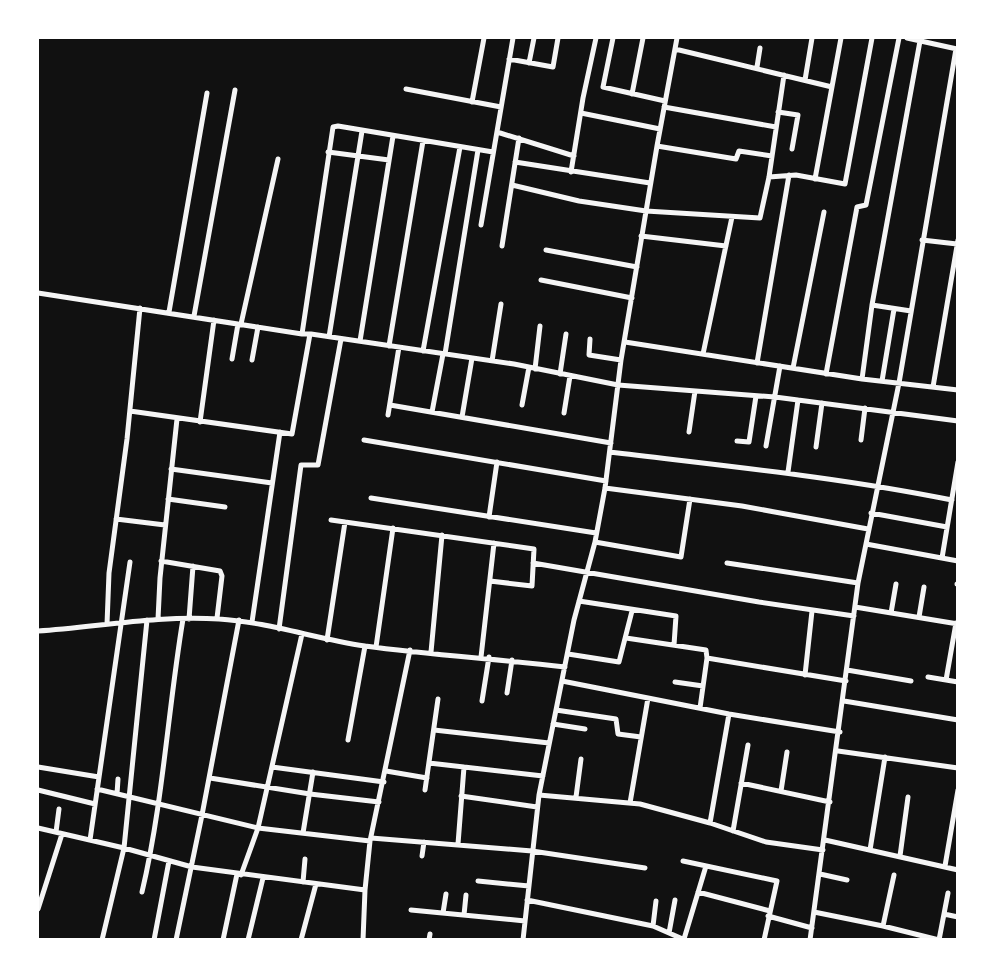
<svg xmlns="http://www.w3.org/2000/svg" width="995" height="977" viewBox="0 0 995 977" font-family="'IBM Plex Sans',sans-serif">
	<rect width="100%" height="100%" fill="#111"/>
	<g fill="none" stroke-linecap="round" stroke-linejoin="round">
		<path stroke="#f5f5f5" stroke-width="5" d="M613,38L603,87L665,101
			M907,38L957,49
			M675,49L832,87
			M509,59L553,67L558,38
			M529,63L534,38
			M757,67L760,48
			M805,80L812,38
			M406,89L501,107
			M632,94L643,38
			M472,102L484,38
			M664,107L776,127
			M778,112L798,115L792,149
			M581,113L660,129
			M497,132L574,156
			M657,146L736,159L739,151L772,156
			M328,152L389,160
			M515,162L650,183
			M571,172L583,98L596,38
			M769,177L796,175L845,184L872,38
			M815,179L841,38
			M512,185L579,201L646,211L760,218L769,177L784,75
			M481,225L513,38
			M641,236L726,246
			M922,240L957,244
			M502,246L519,138
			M546,250L637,267
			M541,280L632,298
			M38,293L302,334H311L514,364L618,385L775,397L958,421
			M872,305L911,311
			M169,312L207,93
			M194,316L235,90
			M241,324L278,159
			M302,334L333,127L338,126L493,152
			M329,337L362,131
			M590,339L589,355L621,360
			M360,341L393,136
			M625,342L862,379L958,390
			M389,346L423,141
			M423,351L460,147
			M445,354L478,150
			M703,354L732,217
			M232,359L238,324
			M252,360L258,327
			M492,361L501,304
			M757,363L789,175
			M793,368L824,212
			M535,369L540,326
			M560,374L566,334
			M826,374L857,207L866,205L899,38
			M862,379L872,305L920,41
			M882,381L894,309
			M933,387L958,240
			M390,405L611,443
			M522,405L529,367
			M130,411L292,434L310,334
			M432,412L443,354
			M564,413L570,376
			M388,415L399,347
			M462,417L472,358
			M200,422L214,320
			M689,432L695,391
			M364,440L606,481
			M861,440L865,408
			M737,441L749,442L756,396
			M766,446L780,366
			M816,447L822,403
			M610,452C725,466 838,477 952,500
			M171,469L272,483
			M788,472L798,400
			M605,488L742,506L868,529
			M371,498L596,533
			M168,499L225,507
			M871,513L947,527
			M489,517L497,462
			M116,519L165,525
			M331,520L534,549L532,586L490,581
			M595,542L681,557L690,499
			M866,544L958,561
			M942,558L958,462
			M161,561L220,571L222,576L217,618
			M533,563L759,602L854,616
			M727,563L858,583
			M957,584H958
			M579,601L676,616L674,645
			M855,607L958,624
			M891,613L896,584
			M919,617L924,587
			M158,619L160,578L177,419
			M189,619L193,566
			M252,622L280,432
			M107,624L109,573L127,439L140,308
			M279,629L301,465H318L341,339
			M38,631C98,627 158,615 219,619C268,622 316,639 365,646C431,655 498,659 565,667
			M626,638L706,650L707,658L846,681
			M327,640L345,522
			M376,647L393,528
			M431,652L442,535
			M568,654L619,662L632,611
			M481,657L494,543
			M847,670L911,681
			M805,675L812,611
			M928,677L958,682
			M946,680L956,623
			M562,681L729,714L840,732
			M675,682L703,686
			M507,693L512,660
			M482,701L489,657
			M844,701L958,720
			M700,708L707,658
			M556,710L616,719L618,734L641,737
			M553,724L585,729
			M434,730L549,743
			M348,740L365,646
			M838,751L958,768
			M429,763L543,776
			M38,767L99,777
			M272,767L384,782
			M386,771L427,778
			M210,778L310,794L379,802
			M741,783L830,802
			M97,789L258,828L370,841
			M38,790L95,804
			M425,790L438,699
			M781,791L787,752
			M117,794L118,779
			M539,795L640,804L710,823L766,842L823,850
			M461,796L537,807
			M576,797L581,759
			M630,803L648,698
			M710,823L729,714
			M38,828L124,848L192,867L365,890
			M733,831L748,745
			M56,832L59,809
			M303,833L313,772
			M371,838L532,851L645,868
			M90,840L130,562
			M825,840L958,870
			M458,844L464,767
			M870,850L885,757
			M422,856L424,842
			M900,856L908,797
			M683,861L777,881L764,940
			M945,866L958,790
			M820,874L847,880
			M241,875L258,828L302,634
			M478,881L529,886
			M303,882L305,859
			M142,892C163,803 168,709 183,619
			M698,892L770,911
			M527,900L653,926L685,940
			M38,909L62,834
			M411,910L525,921
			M814,912L883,926L939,940
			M443,913L446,894
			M944,914L958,917
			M464,915L466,895
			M768,916L812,928
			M653,926L656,901
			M883,926L894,875
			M669,933L675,900
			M684,939L706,866
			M102,940L124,848L147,620
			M154,940L169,861
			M176,940L202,815L239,620
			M223,940L237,874
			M248,940L263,878
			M301,940L316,884
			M363,940L365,890L370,841L410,650
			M429,940L430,934
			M523,940L539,795L574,620L595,542L605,488L621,360L657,146L677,38
			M810,940L858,583L899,383L956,49
			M939,940L948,893"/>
	</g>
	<rect width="995" height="977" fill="none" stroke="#ffffff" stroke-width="78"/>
</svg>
